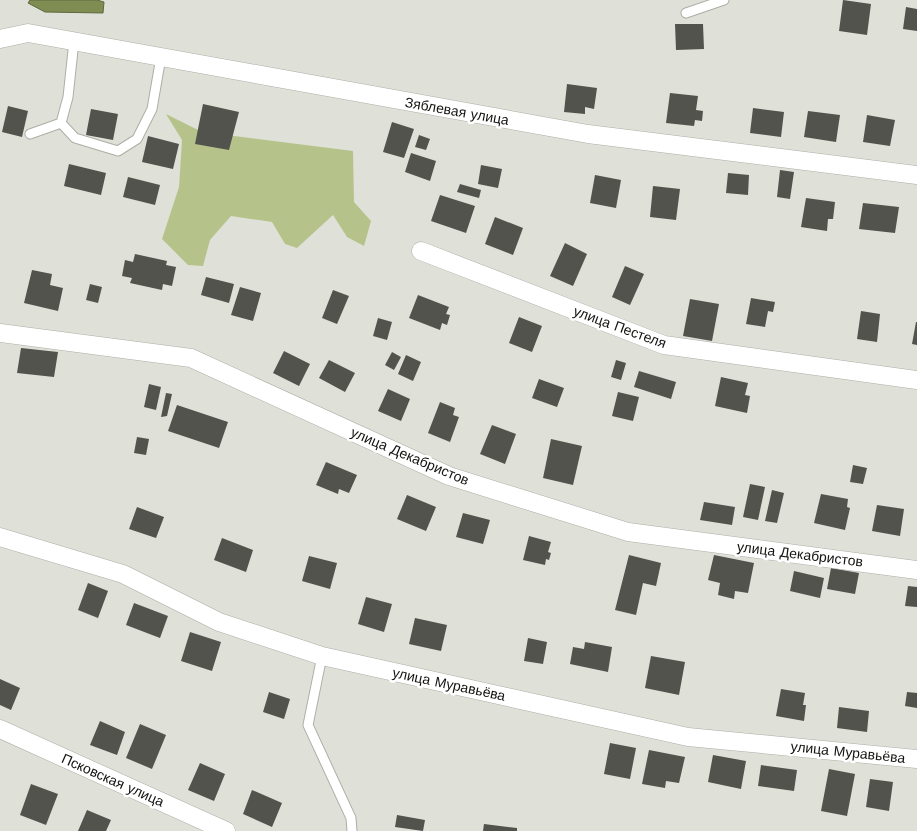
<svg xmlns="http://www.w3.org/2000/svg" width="917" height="831" viewBox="0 0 917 831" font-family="'Work Sans',sans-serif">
	<rect width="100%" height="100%" fill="#dfe1d9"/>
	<path fill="#b5c38b" d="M166,114L202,132L353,151L354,202L371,221L364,246L347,237L333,215L297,248L285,244L272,222L231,216L210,240L203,266L188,265L162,239L179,187L182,140Z"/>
	<path fill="#7f8c52" stroke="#5f683e" d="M30,0H97L104,2L103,13L45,12L28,3Z"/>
	<path fill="#51534c" d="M843,0L871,4L867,35L839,31Z
		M906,7L917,9V31L903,29Z
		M675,24H703L704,49L676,50Z
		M567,84L597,88L594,109L585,107V114L564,112Z
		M670,93L698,96L696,110L703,111L702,121L695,120L694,126L666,123Z
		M203,104L239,112L229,150L195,144Z
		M8,106L28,111L22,137L2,132Z
		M753,108L784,112L781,137L750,133Z
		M91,109L118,114L113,140L86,135Z
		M808,111L840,115L836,142L804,137Z
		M867,115L895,120L890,146L863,142Z
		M392,122L414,129L404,158L383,152Z
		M419,135L430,139L426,150L415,147Z
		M148,136L179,144L173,169L142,162Z
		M411,153L436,161L430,181L405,172Z
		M69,164L106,173L101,195L64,186Z
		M481,165L502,169L498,188L478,184Z
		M780,170L794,172L790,199L777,197Z
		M728,173L749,175L748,195L726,193Z
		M595,175L621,180L616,208L590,203Z
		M128,177L160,185L155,205L123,197Z
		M460,184L481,190L479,198L457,192Z
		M653,186L680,189L676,220L650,217Z
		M440,195L475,206L466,233L431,221Z
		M806,198L835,202L833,219H828L827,231L801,227Z
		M863,203L899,207L895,233L859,229Z
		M495,217L523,228L513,255L485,244Z
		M565,243L587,254L573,286L550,276Z
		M135,254L167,261L166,265L176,267L172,286L163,284L162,290L130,283L132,278L122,276L125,260L133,262Z
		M625,266L644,274L630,305L612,297Z
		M32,270L52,274L50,285L63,288L58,311L24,303Z
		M206,277L234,284L229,303L201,295Z
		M90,284L102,287L98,303L86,300Z
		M240,287L261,293L253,321L231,315Z
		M333,290L349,296L337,324L322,318Z
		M418,295L449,307L446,314L450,315L447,325L442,323L440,330L409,318Z
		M751,298L775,302L773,312L768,311L765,327L746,324Z
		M690,299L719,304L712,341L683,336Z
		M861,311L880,314L877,342L857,339Z
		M519,317L542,326L532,352L509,343Z
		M378,318L392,322L387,340L373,336Z
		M916,322H917V345L912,344Z
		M21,348L58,352L54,377L17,373Z
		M284,351L310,364L299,386L273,373Z
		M392,352L401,357L394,370L385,365Z
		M406,355L421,362L413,381L398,374Z
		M329,360L355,373L345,392L319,378Z
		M616,360L626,363L621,380L611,377Z
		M639,371L676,382L671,399L634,387Z
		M721,377L748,383L745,395L750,396L747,413L715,406Z
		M539,379L564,388L557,407L532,398Z
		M149,384L161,387L156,410L144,407Z
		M388,389L410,399L401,421L378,411Z
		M618,392L639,397L633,421L612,416Z
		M166,393L172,394L167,416L161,417Z
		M440,402L455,408L453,415L459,417L450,442L428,433Z
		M177,405L228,422L219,448L168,431Z
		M492,425L516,434L505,464L480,454Z
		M137,437L149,439L146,455L134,453Z
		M551,439L582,446L573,485L543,478Z
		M326,462L357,475L349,493L339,489L338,494L316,485Z
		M853,465L867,468L863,484L850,482Z
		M750,484L765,487L758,520L743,517Z
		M772,490L784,493L777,523L765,521Z
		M821,494L848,499L847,507L850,508L845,530L814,523Z
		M407,495L436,507L426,531L397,519Z
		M704,502L735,507L732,525L700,520Z
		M877,505L904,509L900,536L872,531Z
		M137,507L164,517L156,538L129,529Z
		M463,513L490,520L483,544L456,537Z
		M529,536L551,542L548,552L551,553L549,560L546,559L545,565L523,560Z
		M222,538L253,550L246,572L214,560Z
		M629,555L661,563L656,586L643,583L636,615L615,610Z
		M714,555L754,563L748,593L735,591L734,599L718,595L720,583L708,580Z
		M309,556L337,563L330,589L302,581Z
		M831,568L859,573L855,594L827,589Z
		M794,571L824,578L820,598L790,591Z
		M88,583L108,591L98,618L78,610Z
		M908,586L917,587V607L905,606Z
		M366,597L392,604L384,632L358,624Z
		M134,603L168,616L160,638L126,625Z
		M415,618L447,625L441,651L409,644Z
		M190,632L221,642L212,671L181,661Z
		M528,638L547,642L543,664L524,661Z
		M585,642L612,647L608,672L570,664L573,647L584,649Z
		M651,656L685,662L679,695L645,688Z
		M0,679L20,688L11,710L0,705Z
		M781,689L805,693L803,705H806L804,721L776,716Z
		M269,692L290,699L284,719L263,712Z
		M907,692L917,693V708L905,706Z
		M839,707L869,711L867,732L837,728Z
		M100,721L125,732L117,755L90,745Z
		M140,724L166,735L152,769L126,758Z
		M610,743L636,748L630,779L604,774Z
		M649,750L685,757L679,783L666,781L665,788L642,784Z
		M713,755L746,761L741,789L708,782Z
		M200,763L225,774L214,801L188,790Z
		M761,765L797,770L794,791L758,786Z
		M829,769L855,774L847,816L821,811Z
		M870,779L893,782L889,811L866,807Z
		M31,784L58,794L46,825L20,815Z
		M252,790L282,803L272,827L243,814Z
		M87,810L111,820L106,831H78Z
		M397,815L425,820L423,831L395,827Z
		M484,824L517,828V831H483Z"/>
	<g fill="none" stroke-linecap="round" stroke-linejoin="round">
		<g stroke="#acaea6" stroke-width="11">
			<path id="lane" d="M686,13L724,0
				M74,41L68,97L61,123L75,138L118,151L137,139L152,109L161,57
				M30,134L61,123
				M322,656L308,725L351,818L352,831"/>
		</g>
		<g stroke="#acaea6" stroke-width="19">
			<path id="street" d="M0,39L28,33L588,134L917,175
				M421,251L664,345L917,380
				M0,333L191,358L449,476L628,532L917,570
				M0,537L123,574L219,622L322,656L688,737L917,759
				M0,729L226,831"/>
		</g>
		<use href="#lane" stroke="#fff" stroke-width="9"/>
		<use href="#street" stroke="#fff" stroke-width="18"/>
	</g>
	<g text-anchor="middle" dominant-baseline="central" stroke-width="5" stroke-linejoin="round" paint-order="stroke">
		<g font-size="14" fill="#131411" stroke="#fff">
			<text transform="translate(457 111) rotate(10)">Зяблевая улица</text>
			<text transform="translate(620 327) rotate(20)">улица Пестеля</text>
			<text transform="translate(410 456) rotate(23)">улица Декабристов</text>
			<text transform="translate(800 554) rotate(7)">улица Декабристов</text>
			<text transform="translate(449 684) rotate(12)">улица Муравьёва</text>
			<text transform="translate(848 752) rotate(6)">улица Муравьёва</text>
			<text transform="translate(113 780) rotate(24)">Псковская улица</text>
		</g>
	</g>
</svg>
